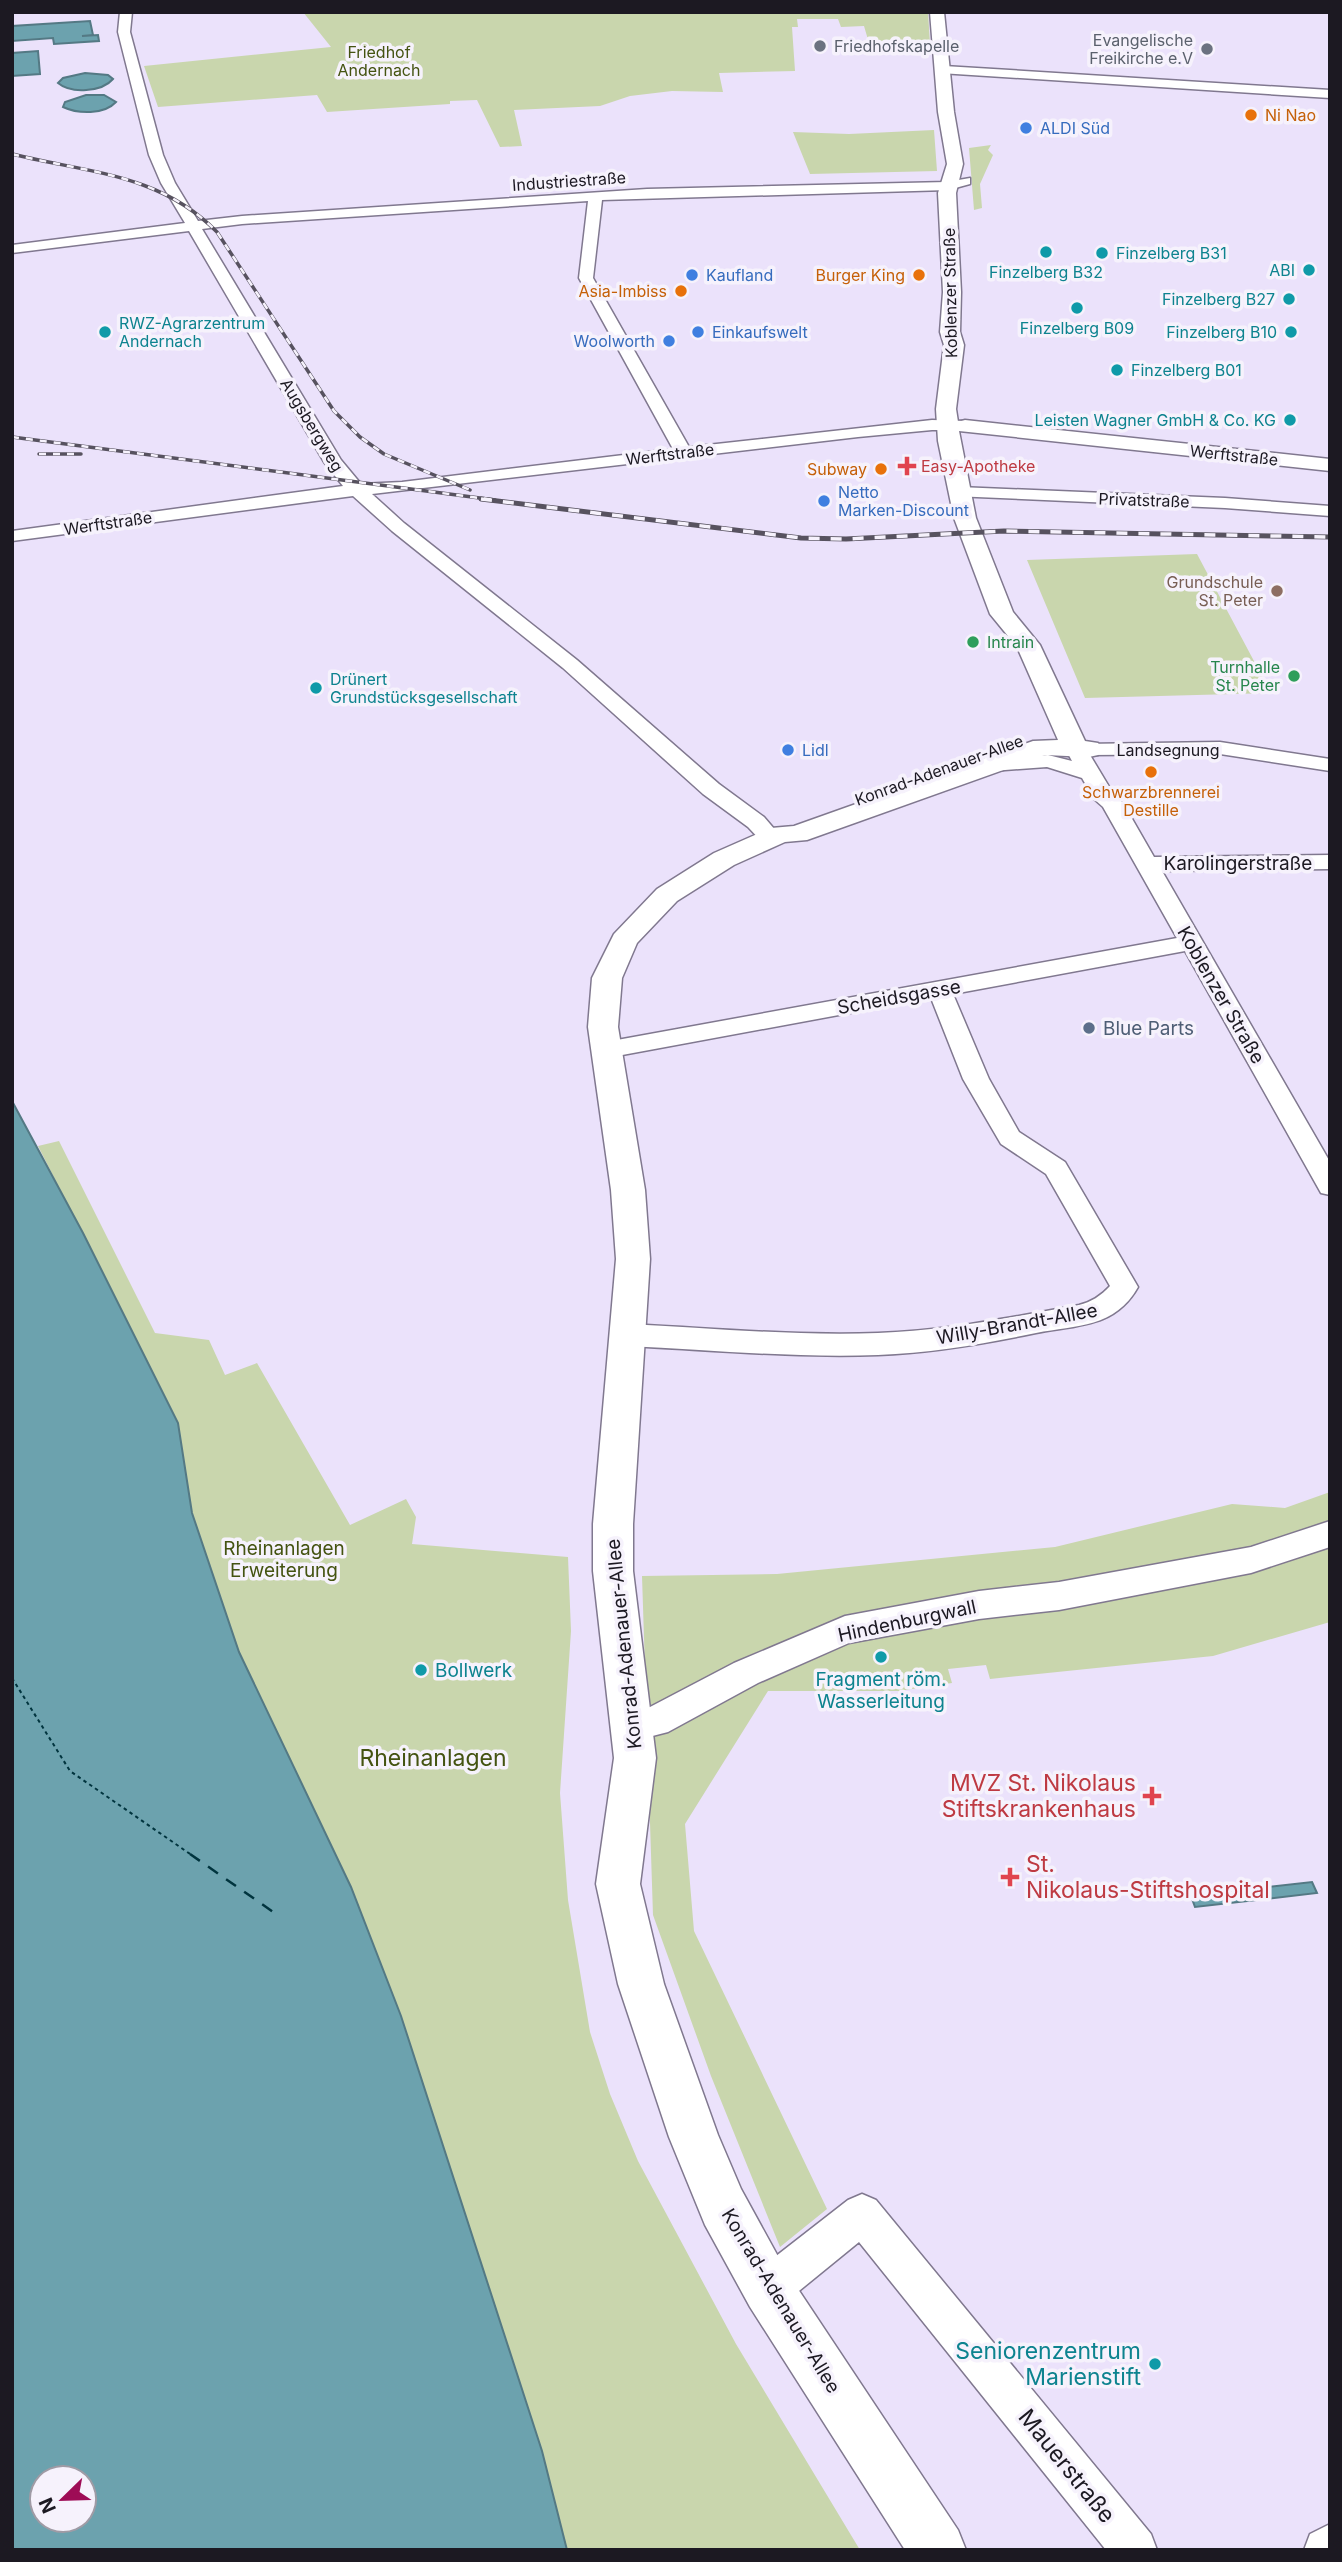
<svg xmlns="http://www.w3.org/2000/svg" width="1342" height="2562" viewBox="0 0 1342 2562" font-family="Inter,sans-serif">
	<rect width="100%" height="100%" fill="#ebe2fb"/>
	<path fill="#c9d6ad" d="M303,12H928L930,44L869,43L864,26L841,27L838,19H797L798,27H792L795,71L719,73L723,92L672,91L630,96L600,106L514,110L522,146L500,147L477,100L450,101V104L327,112L317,95L158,107L144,66L331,47Z
		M934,130L937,171L810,174L793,132L849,134Z
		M991,145L988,150L993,155L980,184L982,208L974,210L969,148Z
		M1197,554L1271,693L1085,698L1027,560Z
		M59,1141L155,1333L209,1340L225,1375L257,1363L350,1525L406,1499L416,1517L412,1544L568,1557L571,1631L560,1793L568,1900L590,2032L610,2094L638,2161L736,2344L860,2550H567L542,2451L401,2016L351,1887L239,1652L192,1513L178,1423L38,1146Z
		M1330,1492V1622L1213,1656L990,1679L986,1665L948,1669L952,1683L899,1691H768L685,1824L694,1931L827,2209L780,2247L711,2076L653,1915L642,1576L777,1574L1055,1547L1232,1504L1285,1508Z"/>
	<path fill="#6ca2ae" stroke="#547984" stroke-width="2" fill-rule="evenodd" d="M90,21L93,35L82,36L98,35L99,41L54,44L53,38L12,41V26Z
		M38,51L40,74L12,76V53Z
		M85,73L108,75L113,79C102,92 71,94 58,83L63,78Z
		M86,95H104L116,102C104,115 78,114 63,107L65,102Z
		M12,1101L83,1233L178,1423L192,1513L239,1652L351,1887L401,2016L542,2451L567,2550H12ZM42,2478H84V2520H42Z
		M1312,1882L1317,1893L1195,1907L1191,1896Z"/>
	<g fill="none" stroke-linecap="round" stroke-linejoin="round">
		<path stroke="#00343e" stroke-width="2" stroke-dasharray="3.5 3.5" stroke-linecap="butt" d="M12,1678L70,1771L193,1856"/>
		<path stroke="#00343e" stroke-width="2.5" stroke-dasharray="12 10" stroke-linecap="butt" d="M190,1854L279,1916"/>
		<g stroke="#80788f" stroke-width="3">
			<path id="minor" d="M120,12H132L130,32L163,155L175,183L198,221L242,216L647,189L947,182L970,178V184L948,190L602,200L593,278L689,447L932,420L965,421L973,426L971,430H932L858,437L372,494L404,523L577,660L719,784L764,817L782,838L779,843H763L748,827L703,794L563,668L392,531L353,496L12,541V531L343,486L324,462L189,231L12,253V245L185,223L161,183L149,155L118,32ZM588,201L579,278L673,449L402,482L361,484L341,460L202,229L242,224Z
				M944,66L1330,90V98L940,73L938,70Z
				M959,487L1225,498L1330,506V516L1225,508L953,496L950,492Z
				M1075,742L1083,744L1220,742L1330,759V771L1220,754L1090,755L1111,790L1123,803L1154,857L1330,855V869L1162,871L1330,1162V1195L1321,1193L1185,951L953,994L989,1079L1019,1132L1065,1162L1138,1287C1115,1328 1077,1325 1036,1333C984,1344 931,1353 878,1355C794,1358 710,1350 627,1346L617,1343L613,1335L617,1327L627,1324C710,1328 794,1336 878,1333C946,1331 1012,1317 1079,1305C1091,1302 1101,1296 1110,1286L1046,1174L1001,1144L963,1079L931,998L606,1058L597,1056L594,1050L597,1044L606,1042L1177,938L1103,807L1094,799L1082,778L1047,767L992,771L985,769L981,765L985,761L992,759L1048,755L1072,761L1065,748L1068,744Z
				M1330,1521V1547L1251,1573L1059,1610L979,1619L849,1643L758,1683L668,1732L633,1741L621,1737L616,1726L621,1715L650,1707L734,1663L845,1616L979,1591L1059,1582L1251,1547Z
				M862,2194L876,2200L1151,2534L1157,2550H1106L859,2242L783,2304L768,2310L753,2304L747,2289L753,2274L848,2200Z
				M1330,2524V2550H1304L1310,2534Z"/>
		</g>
		<g stroke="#80788f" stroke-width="3">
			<path id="tertiary" d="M930,12H944L954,112L963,164L956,193L961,292L960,332L964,345L956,409L958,422L965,420L1330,459V471L959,431L976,518L1013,612L1040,645L1085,741L1098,743L1102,749L1098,755L1089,757L1045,755L807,840L785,842L734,865L677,901L637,943L622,978L618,1027L645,1190L650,1259L633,1524V1571L656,1758L640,1884L664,1984L718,2135L741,2189L786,2271L958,2530L966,2550H905L750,2307L705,2225L669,2137L618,1984L596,1884L614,1758L593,1571V1524L616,1259L611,1190L588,1027L592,978L614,934L657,889L714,853L771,828L794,826L1033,741L1058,740L1017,647L990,614L954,518L938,441L936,409L944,345L940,332L943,292L938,193L947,164L938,112Z"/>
		</g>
		<use href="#minor" fill="#fff" fill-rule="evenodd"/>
		<use href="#tertiary" fill="#fff" fill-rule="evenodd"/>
		<g stroke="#57525f" stroke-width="3.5">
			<path id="rail-far1" d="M12,154C88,173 159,173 217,232L334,411L360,437L384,454L470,490
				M12,437L495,500
				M39,454H81"/>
		</g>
		<g stroke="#57525f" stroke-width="5">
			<path id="rail" d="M481,499L801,538L846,539L1004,531L1330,537"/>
		</g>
		<use href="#rail-far1" stroke="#f6f2fc" stroke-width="2.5" stroke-dasharray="7" stroke-linecap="butt"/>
		<use href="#rail" stroke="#f6f2fc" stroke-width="3.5" stroke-dasharray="11" stroke-linecap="butt"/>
	</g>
	<g fill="#6b7280" stroke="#f6f2fc" stroke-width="2.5">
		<circle cx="820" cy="46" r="7"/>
		<circle cx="1207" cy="49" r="7"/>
	</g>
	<g fill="#e8710a" stroke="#f6f2fc" stroke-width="2.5">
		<circle cx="1251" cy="115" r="7"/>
		<circle cx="919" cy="275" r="7"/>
		<circle cx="681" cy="291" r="7"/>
		<circle cx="881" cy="469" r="7"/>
		<circle cx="1151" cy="772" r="7"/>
	</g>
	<g fill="#3f7fe0" stroke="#f6f2fc" stroke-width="2.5">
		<circle cx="1026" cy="128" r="7"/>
		<circle cx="692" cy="275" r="7"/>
		<circle cx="698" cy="332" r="7"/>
		<circle cx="669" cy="341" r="7"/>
		<circle cx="824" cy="501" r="7"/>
		<circle cx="788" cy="750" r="7"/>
	</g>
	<g fill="#0f9aa8" stroke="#f6f2fc" stroke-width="2.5">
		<circle cx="1046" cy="252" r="7"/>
		<circle cx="1102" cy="253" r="7"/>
		<circle cx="1309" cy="270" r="7"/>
		<circle cx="1289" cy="299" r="7"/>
		<circle cx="1077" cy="308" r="7"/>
		<circle cx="105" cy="332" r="7"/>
		<circle cx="1291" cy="332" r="7"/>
		<circle cx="1117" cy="370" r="7"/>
		<circle cx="1290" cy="420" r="7"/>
		<circle cx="316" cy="688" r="7"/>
		<circle cx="881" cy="1657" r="7"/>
		<circle cx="421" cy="1670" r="7"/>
		<circle cx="1155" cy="2364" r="7"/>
	</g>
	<g fill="#e0444e" stroke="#f6f2fc" stroke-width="2.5">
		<path d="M903.5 455.5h7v7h7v7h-7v7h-7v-7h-7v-7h7z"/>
		<path d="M1148.5 1785.5h7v7h7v7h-7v7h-7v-7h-7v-7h7z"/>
		<path d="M1006.5 1866.5h7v7h7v7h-7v7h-7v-7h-7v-7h7z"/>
	</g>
	<circle fill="#8d6e63" stroke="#f6f2fc" stroke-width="2.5" cx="1277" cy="591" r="7"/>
	<g fill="#2e9e5b" stroke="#f6f2fc" stroke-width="2.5">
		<circle cx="973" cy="642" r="7"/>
		<circle cx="1294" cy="676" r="7"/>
	</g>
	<circle fill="#5c6f8a" stroke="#f6f2fc" stroke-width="2.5" cx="1089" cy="1028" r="7"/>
	<g text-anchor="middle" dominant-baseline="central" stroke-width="7" stroke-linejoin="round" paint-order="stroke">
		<g font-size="16" fill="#5b616d" stroke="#f6f2fc" text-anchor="end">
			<text x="1193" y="40">Evangelische<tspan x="1193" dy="18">Freikirche e.V</tspan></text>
			<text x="834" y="46" text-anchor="start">Friedhofskapelle</text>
		</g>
		<g font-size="16" fill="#445311" stroke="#f6f2fc">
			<text x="379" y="52">Friedhof<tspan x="379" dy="18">Andernach</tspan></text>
		</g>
		<g font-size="16" fill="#c56008" stroke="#f6f2fc" text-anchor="end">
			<text x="1265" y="115" text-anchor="start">Ni Nao</text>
			<text x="905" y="275">Burger King</text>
			<text x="667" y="291">Asia-Imbiss</text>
			<text x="867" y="469">Subway</text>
			<text x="1151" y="792" text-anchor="middle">Schwarzbrennerei<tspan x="1151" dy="18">Destille</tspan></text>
		</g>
		<g font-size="16" fill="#366cbe" stroke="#f6f2fc" text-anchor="start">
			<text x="1040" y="128">ALDI Süd</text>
			<text x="706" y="275">Kaufland</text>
			<text x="712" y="332">Einkaufswelt</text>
			<text x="655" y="341" text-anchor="end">Woolworth</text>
			<text x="838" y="492">Netto<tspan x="838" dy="18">Marken-Discount</tspan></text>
			<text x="802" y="750">Lidl</text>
		</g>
		<g font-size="16" fill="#1c1922" stroke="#f6f2fc">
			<text transform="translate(569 181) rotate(-4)">Industriestraße</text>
			<text transform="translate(950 293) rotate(-91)">Koblenzer Straße</text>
			<text transform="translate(312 425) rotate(59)">Augsbergweg</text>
			<text transform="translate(670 454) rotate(-7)">Werftstraße</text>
			<text transform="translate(1234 455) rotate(6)">Werftstraße</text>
			<text transform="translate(1144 500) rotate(2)">Privatstraße</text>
			<text transform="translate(108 523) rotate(-8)">Werftstraße</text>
			<text x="1168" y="750">Landsegnung</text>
			<text transform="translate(939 770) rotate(-20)">Konrad-Adenauer-Allee</text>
		</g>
		<g font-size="16" fill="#0d838f" stroke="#f6f2fc" text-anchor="start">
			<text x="1116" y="253">Finzelberg B31</text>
			<text x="1295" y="270" text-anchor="end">ABI</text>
			<text x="1046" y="272" text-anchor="middle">Finzelberg B32</text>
			<text x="1275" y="299" text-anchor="end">Finzelberg B27</text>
			<text x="119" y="323">RWZ-Agrarzentrum<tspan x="119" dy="18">Andernach</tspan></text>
			<text x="1077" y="328" text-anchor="middle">Finzelberg B09</text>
			<text x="1277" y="332" text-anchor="end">Finzelberg B10</text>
			<text x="1131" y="370">Finzelberg B01</text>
			<text x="1276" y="420" text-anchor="end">Leisten Wagner GmbH &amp; Co. KG</text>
			<text x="330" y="679">Drünert<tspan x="330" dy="18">Grundstücksgesellschaft</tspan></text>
		</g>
		<g font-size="16" fill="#be3a42" stroke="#f6f2fc" text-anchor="start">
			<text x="921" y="466">Easy-Apotheke</text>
		</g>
		<g font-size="16" fill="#785e54" stroke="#f6f2fc" text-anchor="end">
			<text x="1263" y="582">Grundschule<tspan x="1263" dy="18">St. Peter</tspan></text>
		</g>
		<g font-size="16" fill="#27864d" stroke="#f6f2fc" text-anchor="start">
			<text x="987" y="642">Intrain</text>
			<text x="1280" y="667" text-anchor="end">Turnhalle<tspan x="1280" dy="18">St. Peter</tspan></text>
		</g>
		<g font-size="19" fill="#1c1922" stroke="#f6f2fc">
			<text x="1238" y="863">Karolingerstraße</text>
			<text transform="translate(1221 995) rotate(60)">Koblenzer Straße</text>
			<text transform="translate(899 997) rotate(-10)">Scheidsgasse</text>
			<text transform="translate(1017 1324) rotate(-10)">Willy-Brandt-Allee</text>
			<text transform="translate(907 1621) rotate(-12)">Hindenburgwall</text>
			<text transform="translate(624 1644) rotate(-96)">Konrad-Adenauer-Allee</text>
			<text transform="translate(781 2301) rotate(59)">Konrad-Adenauer-Allee</text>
		</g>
		<g font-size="19" fill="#4e5e75" stroke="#f6f2fc" text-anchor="start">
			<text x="1103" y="1028">Blue Parts</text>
		</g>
		<g font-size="19" fill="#445311" stroke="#f6f2fc">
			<text x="284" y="1548">Rheinanlagen<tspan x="284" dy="22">Erweiterung</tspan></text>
		</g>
		<g font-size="19" fill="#0d838f" stroke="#f6f2fc" text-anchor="start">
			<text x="435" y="1670">Bollwerk</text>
			<text x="881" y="1679" text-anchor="middle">Fragment röm.<tspan x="881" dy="22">Wasserleitung</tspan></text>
		</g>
		<g font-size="23" fill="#445311" stroke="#f6f2fc">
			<text x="433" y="1758">Rheinanlagen</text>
		</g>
		<g font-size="23" fill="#be3a42" stroke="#f6f2fc" text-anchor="end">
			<text x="1136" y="1783">MVZ St. Nikolaus<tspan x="1136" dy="26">Stiftskrankenhaus</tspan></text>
			<text x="1026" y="1864" text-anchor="start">St.<tspan x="1026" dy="26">Nikolaus-Stiftshospital</tspan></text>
		</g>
		<g font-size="23" fill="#0d838f" stroke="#f6f2fc" text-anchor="end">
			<text x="1141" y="2351">Seniorenzentrum<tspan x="1141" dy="26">Marienstift</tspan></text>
		</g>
		<g font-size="23" fill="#1c1922" stroke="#f6f2fc">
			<text transform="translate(1067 2466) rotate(51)">Mauerstraße</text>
		</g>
	</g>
	<rect width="1342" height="2562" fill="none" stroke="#1c1922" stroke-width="28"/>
	<g transform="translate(63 2499) rotate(247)"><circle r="33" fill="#f6f2fc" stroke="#9f9ba5" stroke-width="2"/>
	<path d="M0-5L12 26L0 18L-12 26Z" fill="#9e0c56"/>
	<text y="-10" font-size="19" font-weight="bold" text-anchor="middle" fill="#1c1922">N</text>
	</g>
</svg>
